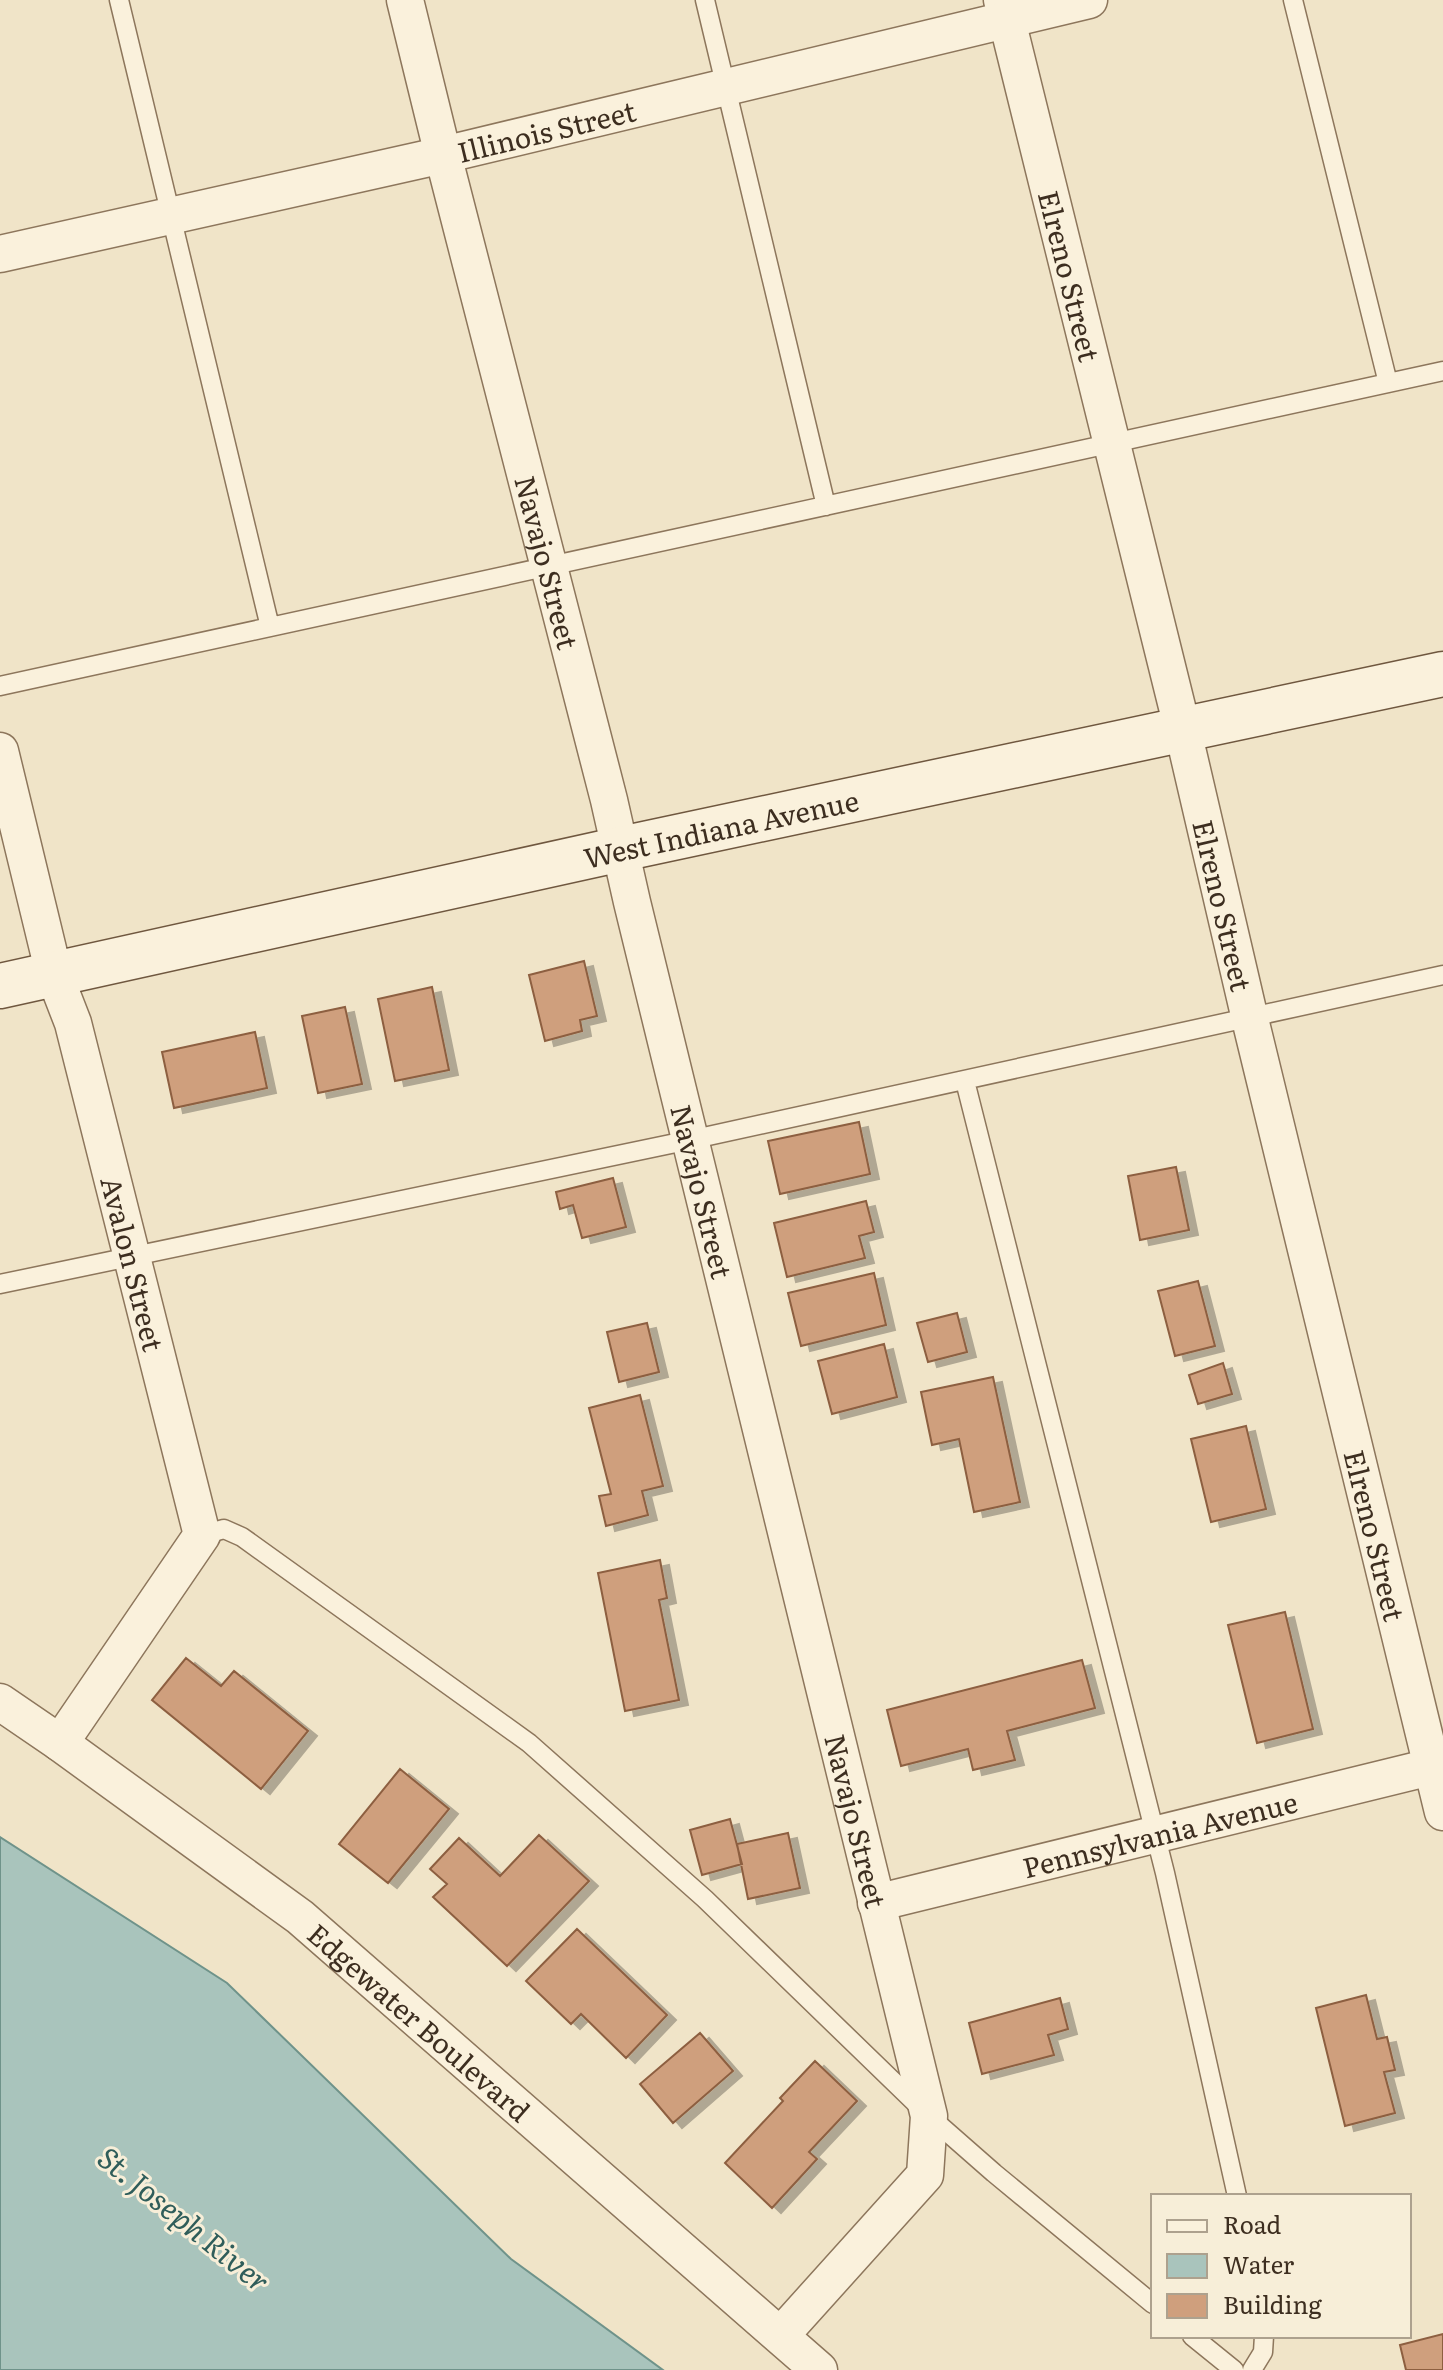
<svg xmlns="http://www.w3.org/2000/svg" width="1443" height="2370" viewBox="0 0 1443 2370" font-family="Literata,serif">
	<defs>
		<filter id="shadow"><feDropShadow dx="9" dy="5" stdDeviation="0" flood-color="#0004"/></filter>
	</defs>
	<rect width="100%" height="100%" fill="#f0e4c8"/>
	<path fill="#a9c4bc" stroke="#6f938a" stroke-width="2" d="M0,1837L227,1983L511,2259L663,2370H0Z"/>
	<path fill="#cf9f7d" stroke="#8d5f41" stroke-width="2" filter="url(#shadow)" d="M584,961L597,1016L580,1020L582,1031L545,1041L529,975Z
		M432,987L449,1070L395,1081L378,999Z
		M345,1007L362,1084L318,1093L302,1016Z
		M255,1032L267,1088L174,1108L162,1052Z
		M859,1122L870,1174L780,1194L768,1141Z
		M1176,1167L1189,1230L1140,1240L1128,1176Z
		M613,1178L626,1227L582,1238L573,1205L560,1209L556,1192Z
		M866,1201L874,1232L859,1236L865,1258L787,1277L774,1223Z
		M874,1273L886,1325L801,1346L788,1293Z
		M1198,1281L1215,1346L1175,1356L1158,1291Z
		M957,1313L967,1352L928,1362L917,1323Z
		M647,1323L659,1372L619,1382L607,1332Z
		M884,1344L897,1397L832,1414L818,1361Z
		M1223,1363L1232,1394L1198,1404L1189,1375Z
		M993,1377L1020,1502L974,1512L959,1439L932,1445L921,1392Z
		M640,1395L663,1486L642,1491L648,1515L606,1526L599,1496L611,1494L589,1408Z
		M1246,1426L1266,1509L1211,1522L1191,1439Z
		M660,1560L667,1598L659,1600L679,1700L625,1711L598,1573Z
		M1285,1612L1313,1729L1257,1743L1228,1625Z
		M186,1658L221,1686L234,1671L308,1731L261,1789L152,1700Z
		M1082,1660L1095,1708L1007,1731L1015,1760L973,1770L968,1749L901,1766L887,1710Z
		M400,1769L449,1809L388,1883L339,1844Z
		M730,1819L742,1864L702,1875L690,1830Z
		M788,1833L800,1888L748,1899L737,1844Z
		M539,1835L589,1881L507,1966L433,1897L447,1884L430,1869L459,1838L500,1876Z
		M577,1929L667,2015L626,2058L581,2014L571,2024L526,1981Z
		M1366,1995L1377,2039L1387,2037L1395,2070L1384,2072L1395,2113L1345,2126L1316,2008Z
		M1060,1998L1068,2029L1048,2035L1054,2055L982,2074L969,2023Z
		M700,2033L733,2071L673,2123L640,2084Z
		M815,2061L857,2101L809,2152L817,2159L772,2208L725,2163L783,2101L780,2098Z
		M1443,2334V2370H1406L1400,2345Z"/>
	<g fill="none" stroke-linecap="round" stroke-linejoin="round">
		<g stroke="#8d765c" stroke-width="21">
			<path id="lane" d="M119,0L270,627
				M705,0L826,506
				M1293,0L1388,383
				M0,686L1443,371
				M965,1081L1165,1873L1237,2196
				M0,1284L690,1140L1443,975
				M202,1535L224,1529L242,1537L529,1743L705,1899L929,2116L994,2173L1153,2304
				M1192,2336L1234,2370
				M1252,2370L1263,2352L1264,2336"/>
		</g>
		<g stroke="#8d765c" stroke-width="39">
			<g id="street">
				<path id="s1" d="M405,0L443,155L609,800L632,902L929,2116L925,2175L781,2335"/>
				<path id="s2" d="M1002,0L1183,731L1250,1019L1443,1812"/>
				<path id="s3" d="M0,254L443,155L1089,0"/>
				<path id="s4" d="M0,751L54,974L73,1023L202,1535L60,1743"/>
				<path id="s5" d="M0,1702L60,1743L300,1917L819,2370"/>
				<path id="s6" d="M876,1903L1443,1764"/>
			</g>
		</g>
		<g stroke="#6f573f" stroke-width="47">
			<g id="secondary">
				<path id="s7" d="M0,986L621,849L1443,674"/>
			</g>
		</g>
		<use href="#lane" stroke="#faf1dc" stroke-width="18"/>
		<use href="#street" stroke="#faf1dc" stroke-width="36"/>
		<use href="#secondary" stroke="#faf1dc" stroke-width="44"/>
	</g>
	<g text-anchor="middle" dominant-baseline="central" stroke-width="6" stroke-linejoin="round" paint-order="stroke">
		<g font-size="28" fill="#3d2e20" stroke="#f7eed8">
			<text stroke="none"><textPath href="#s3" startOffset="560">Illinois Street</textPath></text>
			<text stroke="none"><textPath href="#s2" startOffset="284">Elreno Street</textPath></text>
			<text stroke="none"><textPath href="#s1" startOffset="580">Navajo Street</textPath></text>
			<text stroke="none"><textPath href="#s7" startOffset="738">West Indiana Avenue</textPath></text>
			<text stroke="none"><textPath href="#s2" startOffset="932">Elreno Street</textPath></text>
			<text stroke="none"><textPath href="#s1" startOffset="1228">Navajo Street</textPath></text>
			<text stroke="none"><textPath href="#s4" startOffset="530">Avalon Street</textPath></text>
			<text stroke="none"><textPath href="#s2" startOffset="1580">Elreno Street</textPath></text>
			<text stroke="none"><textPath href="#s1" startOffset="1876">Navajo Street</textPath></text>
			<text stroke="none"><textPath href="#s6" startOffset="292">Pennsylvania Avenue</textPath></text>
			<text stroke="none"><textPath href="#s5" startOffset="528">Edgewater Boulevard</textPath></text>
		</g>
		<g font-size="30" font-style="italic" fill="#2f5d5a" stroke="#f7eed8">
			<text transform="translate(185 2218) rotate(39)">St. Joseph River</text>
		</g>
	</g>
	<rect x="1151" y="2194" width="260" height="144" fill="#f7eed8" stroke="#ada18e" stroke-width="2"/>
	<rect x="1167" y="2220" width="40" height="12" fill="#faf1dc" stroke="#ada18e" stroke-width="2"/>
	<text x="1223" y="2234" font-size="24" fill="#3d2e20">Road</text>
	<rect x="1167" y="2254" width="40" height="24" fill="#a9c4bc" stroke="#ada18e" stroke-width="2"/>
	<text x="1223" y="2274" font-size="24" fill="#3d2e20">Water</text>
	<rect x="1167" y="2294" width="40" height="24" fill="#cf9f7d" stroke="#ada18e" stroke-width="2"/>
	<text x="1223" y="2314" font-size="24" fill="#3d2e20">Building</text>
</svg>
